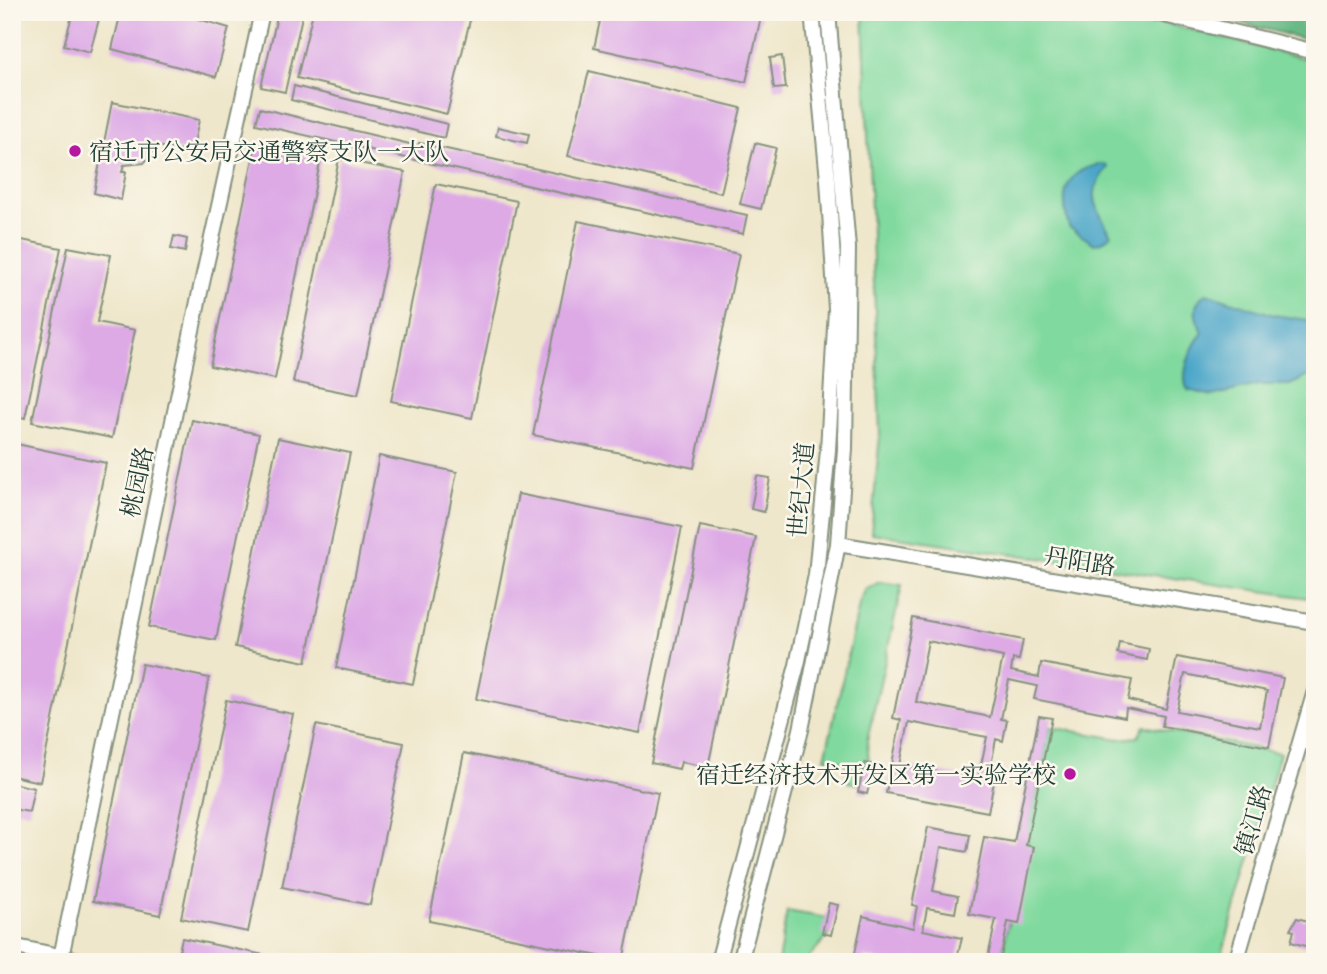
<svg xmlns="http://www.w3.org/2000/svg" width="1327" height="974" viewBox="0 0 1327 974" font-family="'EB Garamond','Noto Serif SC',serif">
	<rect width="100%" height="100%" fill="#fbf7ec"/>
	<filter id="ink" filterUnits="userSpaceOnUse"><feTurbulence type="fractalNoise" baseFrequency=".0143" numOctaves="2"/><feDisplacementMap in="SourceGraphic" scale="14" xChannelSelector="R" yChannelSelector="G"/><feConvolveMatrix kernelMatrix="1 2 1 2 8 2 1 2 1" color-interpolation-filters="sRGB"/></filter>
	<filter id="wash" filterUnits="userSpaceOnUse"><feTurbulence type="fractalNoise" baseFrequency=".00686" numOctaves="4" result="noise"/><feDisplacementMap in="SourceGraphic" scale="28" xChannelSelector="R" yChannelSelector="G"/><feGaussianBlur stdDeviation="1.57" result="paint"/><feColorMatrix in="noise" values="0 0 0 0 0 0 0 0 0 0 0 0 0 0 0 0 0 1.4 0 .05"/><feComposite in="paint" operator="in"/></filter>
	<g filter="url(#wash)">
		<rect width="100%" height="100%" fill="#efe7cb"/>
		<path fill="#80d99e" stroke="#508b69" stroke-width="2" d="M863,12H1120L1315,61V599L871,533L880,434Z
			M880,582L902,585L867,741L869,763L864,785L848,782L846,763L825,758L860,601L866,589Z
			M1144,726L1280,753L1220,962H1000L1050,727L1119,739L1138,737Z
			M787,911L833,919L830,934L805,962H778Z"/>
		<path fill="#68b985" stroke="#447b5c" stroke-width="2" d="M1198,12H1315V42Z"/>
		<path fill="#4aa5c8" stroke="#34717e" stroke-width="2" d="M1105,164L1108,167C1085,193 1096,206 1111,235L1102,242L1094,244L1069,227C1059,193 1065,168 1105,164Z
			M1206,293L1274,315L1315,321V373L1290,385H1258L1212,396L1188,390C1179,376 1192,344 1203,333C1195,318 1190,305 1206,293Z"/>
		<g id="blocks">
			<path fill="#ddaae6" fill-rule="evenodd" d="M73,12H101L90,52L64,45Z
				M121,12H175L229,28L216,77L112,49Z
				M278,12H303L285,92L261,87Z
				M313,12H472L447,114L297,78Z
				M602,12H741L761,17L746,82L594,48Z
				M782,56L786,88L774,89L770,58Z
				M589,71L741,108L721,193L568,156Z
				M294,86L447,124L444,138L291,100Z
				M112,102L199,120L192,152L157,146L144,163L124,165L122,172H126L121,200L94,193Z
				M260,108L418,146L419,143L747,215L743,234L256,124Z
				M498,127L529,134L527,143L496,136Z
				M755,143L776,148L761,209L740,204Z
				M256,144L321,158L275,379L210,366Z
				M339,159L405,172L358,395L293,382Z
				M436,184L517,201L472,418L391,401Z
				M578,221L739,254L694,468L533,435Z
				M174,236L187,239L185,252L171,249Z
				M12,238L61,248L25,418L12,415Z
				M68,247L111,255L97,322L135,330L112,438L32,422Z
				M192,420L259,434L216,640L149,627Z
				M278,438L350,453L306,662L235,647Z
				M12,443L106,463L40,782L12,776Z
				M379,456L457,472L413,684L336,668Z
				M757,476L770,478L764,512L751,509Z
				M518,494L682,527L640,733L476,699Z
				M700,526L756,537L708,767L681,762L679,769L651,763Z
				M913,618L1023,640L1019,660L1013,659L1011,671L1039,677L1041,663L1132,680L1128,700L1166,709L1177,657L1283,678L1269,747L1162,726L1164,716L1126,708L1125,717L1034,699L1037,686L1009,680L1001,719L1007,720L1003,741L996,739L988,781L994,782L988,812L886,793L901,720L893,718ZM928,641L1003,657L990,717L916,702ZM1185,674L1267,691L1260,727L1177,711ZM909,722L987,737L978,779L900,765Z
				M1120,643L1149,649L1147,660L1118,654Z
				M142,664L209,678L160,915L93,901Z
				M226,700L293,714L248,932L181,918Z
				M1039,716L1052,718L1026,845L1034,847L1019,924L1008,922L1000,962H987L996,919L969,914L984,837L1014,842Z
				M316,725L404,743L370,905L282,887Z
				M464,753L658,793L623,961L429,921Z
				M865,763L874,765L867,794L858,792Z
				M12,783L34,788L29,812L12,809Z
				M928,827L970,835L967,852L941,847L933,891L958,896L955,913L927,908L923,930L962,938L956,962H886L864,957L863,962H853L863,916L913,928L917,906L912,905Z
				M829,903L838,905L831,935L822,933Z
				M1297,918L1308,921L1307,925L1315,928V953L1308,951L1309,947L1291,942L1294,931L1290,930Z
				M182,938L293,961V962H230L179,951Z"/>
		</g>
	</g>
	<g filter="url(#ink)">
		<use href="#blocks" fill-opacity="0" stroke="#879280" stroke-width="2"/>
		<g fill="none" stroke-linecap="round" stroke-linejoin="round">
			<g stroke="#879280" stroke-width="18">
				<path id="minor" d="M1152,12L1315,52
					M838,544L1315,622
					M12,946L88,962
					M60,962L200,292L262,12
					M718,962L797,665L816,575L828,450L836,309L828,180L812,12
					M740,962L801,730L838,544L845,449L848,248L828,12
					M1236,962L1315,691"/>
			</g>
			<use href="#minor" stroke="#fff" stroke-width="14"/>
		</g>
	</g>
	<g fill="#b5179e" stroke="#fbf7ec" stroke-width="2.5">
		<circle cx="75" cy="151" r="7"/>
		<circle cx="1070" cy="774" r="7"/>
	</g>
	<g text-anchor="middle" dominant-baseline="central" stroke-width="5" stroke-linejoin="round" paint-order="stroke">
		<g font-size="24" fill="#1f3d34" stroke="#fbf7ec" text-anchor="start">
			<text x="89" y="151">宿迁市公安局交通警察支队一大队</text>
			<text x="1056" y="774" text-anchor="end">宿迁经济技术开发区第一实验学校</text>
		</g>
		<g font-size="24" fill="#1f3d34" stroke="#fbf7ec">
			<text transform="translate(137 482) rotate(-78)">桃园路</text>
			<text transform="translate(801 490) rotate(-85)">世纪大道</text>
			<text transform="translate(1080 561) rotate(9)">丹阳路</text>
			<text transform="translate(1253 820) rotate(-74)">镇江路</text>
		</g>
	</g>
	<rect width="1327" height="974" fill="none" stroke="#fbf7ec" stroke-width="42"/>
</svg>
